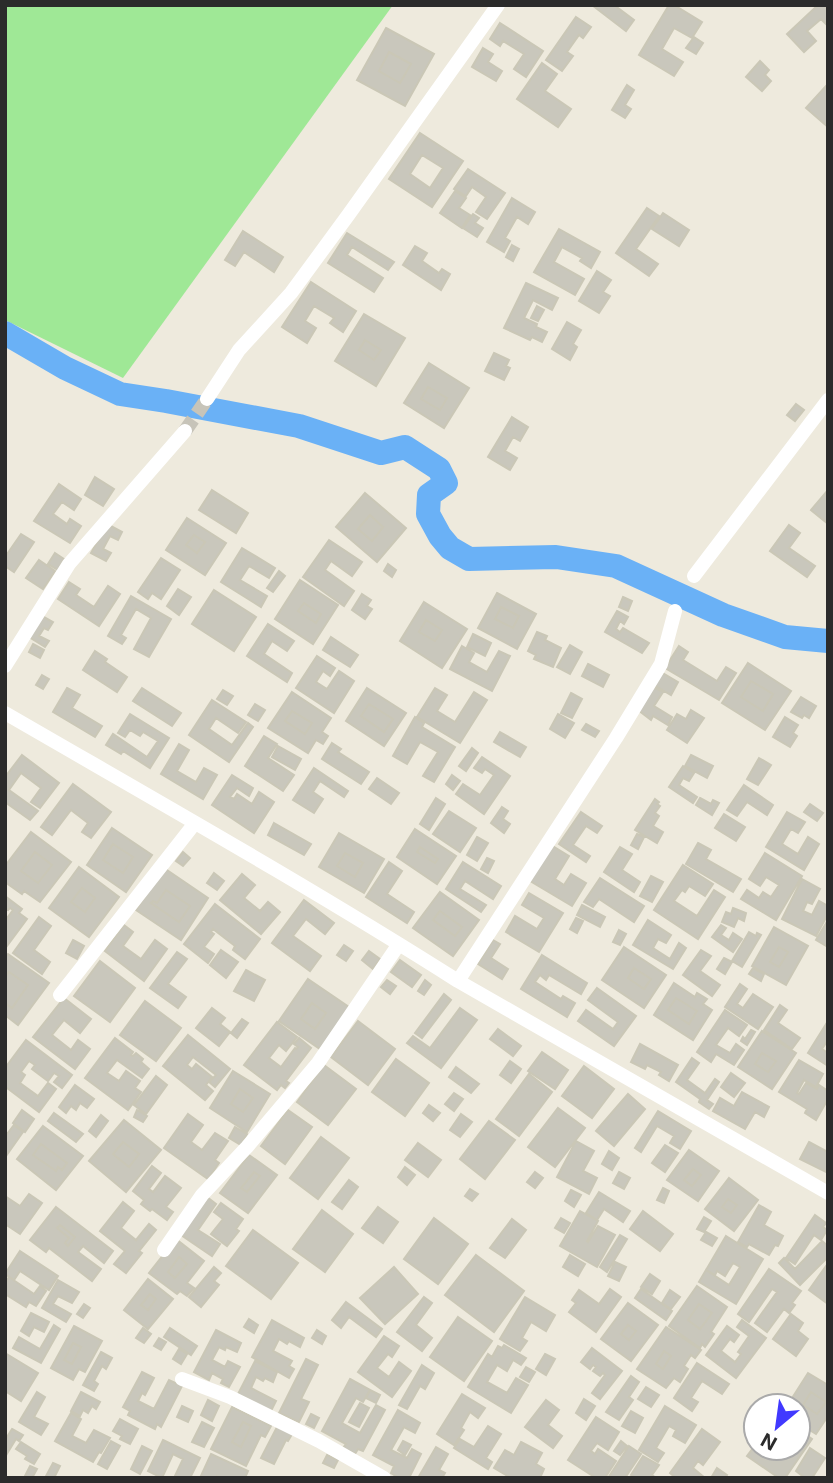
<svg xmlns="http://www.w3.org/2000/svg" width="833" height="1483" viewBox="0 0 833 1483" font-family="Inter,sans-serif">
	<rect width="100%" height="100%" fill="#eeeadd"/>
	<path fill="#9fe896" d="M5,5H393L123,378L5,320Z"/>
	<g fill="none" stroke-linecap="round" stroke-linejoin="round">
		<path stroke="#6ab1f6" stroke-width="24" d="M5,333L65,368L120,394L166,401L299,426L381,453L405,447L439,469L446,483L429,495L428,514L440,536L450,548L469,559L556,557L616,566L723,615L785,637L828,641"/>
	</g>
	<path fill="#c9c7bc" stroke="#cac7b6" stroke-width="2" fill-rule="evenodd" d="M592,5H614L634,20L626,31Z
		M669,5H674L702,22L692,38L674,28L662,49L683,62L674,76L639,55Z
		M818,5H824L828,10V26L821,19L807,31L816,41L804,52L787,34Z
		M576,17L591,27L583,38L579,35L567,52L573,56L562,71L546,60Z
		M500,23L543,51L526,77L514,69L524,54L503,41L500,46L490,39Z
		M386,28L434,54L405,106L357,80ZM389,52L411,64L400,83L379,71Z
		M694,37L703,43L696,54L686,48Z
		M483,48L493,54L488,62L502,71L496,81L472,67Z
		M389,52L411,64L400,83L379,71Z
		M760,61L769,70L765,75L771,81L762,91L746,77Z
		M542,63L557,74L545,91L571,109L558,127L517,99Z
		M627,85L634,90L625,105L631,109L625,118L612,110Z
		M826,86L828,87V127L806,108Z
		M420,133L463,161L432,207L389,179ZM422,155L443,168L430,188L410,174Z
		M468,169L505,193L487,219L476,212L486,197L472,187L466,196L454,189Z
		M455,191L466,198L459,208L470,215L462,228L440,213Z
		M512,198L535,212L528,224L517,217L505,238L510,241L504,252L487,242Z
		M647,208L659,216L636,249L658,264L649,276L616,253Z
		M663,213L689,230L679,246L652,229Z
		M473,214L479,218L475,223L483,228L477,237L463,228Z
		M559,229L600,252L591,268L580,261L582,258L562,247L554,262L584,279L575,295L534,272Z
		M243,231L283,257L274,272L244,252L235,266L225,260Z
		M347,233L394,262L388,270L352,247L347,255L383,278L374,292L328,263Z
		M512,245L519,249L513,261L506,257Z
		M415,246L427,253L422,261L439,273L442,269L450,274L441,290L403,265Z
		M597,271L611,280L603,292L610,296L599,313L579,301Z
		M311,282L356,311L343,332L330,323L334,318L314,306L305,321L316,328L307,343L282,327Z
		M526,283L558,298L552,310L533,300L524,318L537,324L536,327L547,332L542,342L532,337L530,340L504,328Z
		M537,306L544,310L538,321L531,318Z
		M364,314L405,338L376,386L335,361ZM365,340L381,350L374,360L359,350Z
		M567,322L581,330L573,344L577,347L570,360L552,349Z
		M365,340L381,350L374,360L359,350Z
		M494,353L509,360L506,366L510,368L504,380L485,371Z
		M429,363L469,388L444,428L404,403ZM428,387L447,398L440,410L421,399Z
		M428,387L447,398L440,410L421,399Z
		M796,404L804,410L795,421L787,415Z
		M512,417L528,427L520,441L513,437L505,451L517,458L510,470L488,457Z
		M95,477L114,489L103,506L85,495Z
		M59,484L81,499L74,510L62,502L53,514L67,524L70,519L81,526L70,543L34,521Z
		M212,490L248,513L236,533L199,510Z
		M828,490V524L811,510Z
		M365,493L406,528L377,562L336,527ZM370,515L383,527L372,541L358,529Z
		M370,515L383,527L372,541L358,529Z
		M187,518L226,543L205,575L166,550ZM194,535L205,542L197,553L186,545Z
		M107,524L122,532L118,540L110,536L103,549L111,553L106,561L91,553Z
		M789,525L800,533L789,548L815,566L807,577L770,551Z
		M21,534L34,542L14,572L5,566V557Z
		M194,535L205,542L197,553L186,545Z
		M329,540L362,562L352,576L331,561L325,570L354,591L344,606L303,577Z
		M242,548L275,568L269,578L249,566L240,580L267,596L261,607L221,582Z
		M55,553L64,559L58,570L48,564Z
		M161,558L180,570L161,599L152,593L148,599L138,592Z
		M39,560L55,571L43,589L26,578Z
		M388,564L396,570L392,577L384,571Z
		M279,571L285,576L273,592L267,588Z
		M300,580L338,605L313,644L275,619ZM304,603L321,614L316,623L298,611Z
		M69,582L80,589L76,595L94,607L108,586L120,594L99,626L58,599Z
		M178,589L191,597L179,615L167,606Z
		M214,590L256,617L234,651L192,624Z
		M497,593L536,614L517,649L478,628ZM501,607L519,616L513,628L495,619Z
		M362,594L371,600L367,606L372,609L365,619L352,610Z
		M131,596L171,619L149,657L134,649L151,618L136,609L121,635L126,638L122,644L108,636Z
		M623,597L632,601L628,611L619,607Z
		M424,602L467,629L442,668L400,641ZM426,620L442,630L435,641L419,632Z
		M304,603L321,614L316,623L298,611Z
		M501,607L519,616L513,628L495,619Z
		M617,611L628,617L624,624L620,621L616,629L620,632L623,628L649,643L642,653L605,632Z
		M42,616L53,622L48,630L44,628L39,636L49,641L45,647L29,637Z
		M426,620L442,630L435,641L419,632Z
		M268,624L294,641L287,651L272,641L264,654L292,673L287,682L247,656Z
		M537,632L547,636L545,640L561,648L553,667L534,659L536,655L528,651Z
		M473,634L491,643L485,656L467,647Z
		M331,637L358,655L350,667L323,650Z
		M33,644L44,650L40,658L29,652Z
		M570,645L582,652L570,674L557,667Z
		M462,646L474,653L469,662L487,672L499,651L510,656L492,691L450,669Z
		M679,646L688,652L683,660L717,681L726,667L736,673L719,700L665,668Z
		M95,651L107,659L105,662L127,677L117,692L83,670Z
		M317,656L335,668L330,676L323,671L316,682L327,689L339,671L354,681L334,713L296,688Z
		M748,663L791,691L765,730L722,703ZM751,681L773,694L763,711L741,697Z
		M588,664L609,675L603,687L582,676Z
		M661,672L678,682L671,695L654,685Z
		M42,675L49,679L43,689L36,685Z
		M751,681L773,694L763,711L741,697Z
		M652,686L663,692L654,706L672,717L668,725L653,716L651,720L638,710Z
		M67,688L80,695L72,708L102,726L95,737L53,712Z
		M142,688L181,713L172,726L133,701Z
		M367,688L406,713L384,746L346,721ZM369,704L393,719L384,732L361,716Z
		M435,688L447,695L437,711L455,722L474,692L487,700L460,743L417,717Z
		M223,690L233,696L227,705L217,699Z
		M292,692L331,718L322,732L328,736L323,744L316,740L308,753L268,728ZM292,711L312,723L305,734L285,721Z
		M571,693L582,699L572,718L561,713Z
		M801,697L816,706L809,718L804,715L802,718L791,712Z
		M212,700L246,722L238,733L216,718L209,729L232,745L248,723L253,727L229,762L189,735Z
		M255,704L265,710L258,721L248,715Z
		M369,704L393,719L384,732L361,716Z
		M691,710L704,718L687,743L667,730L677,714L686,719Z
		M292,711L312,723L305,734L285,721Z
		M130,714L169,738L150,768L123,751L121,754L106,745L113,734L147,757L158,741L143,732L140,736L130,730L125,737L118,733Z
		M558,714L574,723L565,738L550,729Z
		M415,717L424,723L422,727L455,747L434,782L423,776L438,752L420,742L407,764L393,756Z
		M785,717L798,725L793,733L797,736L790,747L773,737Z
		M586,724L599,731L595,737L582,730Z
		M500,732L526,747L520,757L494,742Z
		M264,736L277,744L268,758L294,775L283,791L245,766Z
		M332,743L341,749L338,752L369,772L361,784L322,759Z
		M179,744L189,750L177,771L196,782L204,768L217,775L203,799L161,774Z
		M278,746L301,759L295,770L272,757Z
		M472,748L478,753L466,771L459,766Z
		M22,755L59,783L40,808L31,802L41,788L21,773L9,790L38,811L30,820L5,802V777Z
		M691,755L713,766L707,778L685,766Z
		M482,757L510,776L484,814L456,794L463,784L480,795L494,775L485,769L482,773L474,768Z
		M759,758L771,765L758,785L747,779Z
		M683,766L694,773L689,781L683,778L679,785L697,797L693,803L669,787Z
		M314,768L348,791L344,797L320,781L313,792L323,799L314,813L293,800Z
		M232,775L253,788L249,796L237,788L230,797L234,799L237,794L252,804L259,792L274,802L254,833L212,805Z
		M452,775L460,781L453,790L446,784Z
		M377,778L399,793L391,804L369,789Z
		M73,784L111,812L91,838L82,832L88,823L71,810L52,835L41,827Z
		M744,785L773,805L767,815L747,802L737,816L727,810Z
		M436,798L445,804L429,830L420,824Z
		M700,798L711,804L713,800L719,803L712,815L696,805Z
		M655,799L659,802L657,804L660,806L655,813L659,816L653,826L663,832L657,843L635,830Z
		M810,804L823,813L817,821L804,812Z
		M502,807L508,811L503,819L510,824L504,833L491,823Z
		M449,811L476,828L460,852L433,834Z
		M581,812L602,826L597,833L586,826L573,845L590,856L586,862L559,844Z
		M787,812L805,822L798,833L791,829L782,844L798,854L808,837L819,844L804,870L766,847Z
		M724,814L745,827L736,841L715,828Z
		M274,823L311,844L304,855L268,835Z
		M112,828L152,855L126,892L87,865ZM113,844L133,857L123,873L103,860Z
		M415,829L456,856L437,884L397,857ZM420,847L438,859L435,863L417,852Z
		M31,832L71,862L40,902L24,891L22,894L5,882V866ZM35,852L52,865L38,883L21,871Z
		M339,833L384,859L364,893L319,867ZM345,853L363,863L355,877L337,866Z
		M637,834L644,837L638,849L631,845Z
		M477,837L488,843L477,861L467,855Z
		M698,843L711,850L706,859L741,879L733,892L686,864Z
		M113,844L133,857L123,873L103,860Z
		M551,845L569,856L555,879L564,885L571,874L586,883L572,906L530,881Z
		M420,847L438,859L435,863L417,852Z
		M620,847L632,854L622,870L640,882L634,892L604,872Z
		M35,852L52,865L38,883L21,871Z
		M183,852L190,858L183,866L176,861Z
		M345,853L363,863L355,877L337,866Z
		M765,853L802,876L776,920L741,899L747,890L759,898L763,892L771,897L779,885L766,877L760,886L749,879Z
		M487,858L494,861L488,873L481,869Z
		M389,862L402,871L387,894L414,912L407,923L366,897Z
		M463,862L501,886L493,899L465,881L460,889L486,905L481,912L446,889Z
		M683,865L713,884L705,896L689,886L685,892L682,890L674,901L697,916L714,890L725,897L698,939L654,910Z
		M79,867L119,897L89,937L49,908ZM82,888L95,898L85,912L71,902Z
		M164,868L208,898L181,940L136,910ZM166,890L190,906L179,922L151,903L153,901L157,903Z
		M214,873L224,881L217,890L207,883Z
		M242,874L255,885L244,898L260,911L268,902L280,912L261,934L220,900Z
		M651,876L663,882L652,902L640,896Z
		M600,878L644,906L634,922L599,899L593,907L584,902Z
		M802,879L820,889L812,904L807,902L803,911L812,915L819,901L828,906V914L816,936L782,919Z
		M82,888L95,898L85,912L71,902Z
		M166,890L190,906L179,922L151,903L153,901L157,903Z
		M440,892L479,920L453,956L413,928ZM440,911L462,927L455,936L433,920Z
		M529,893L563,913L539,952L506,932L515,916L537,929L544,918L522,905Z
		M5,896L22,909L19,913L27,919L7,946L5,944V917L7,918L13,910L10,908L8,910L5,909Z
		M304,900L334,923L325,934L306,919L293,936L321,956L310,971L272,943Z
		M215,904L260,939L245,959L233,950L235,946L213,929L211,932L214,934L204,947L214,954L208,963L184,944Z
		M582,905L605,917L600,927L577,915Z
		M733,908L746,913L744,921L738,918L734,927L722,922L726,912L731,914Z
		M440,911L462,927L455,936L433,920Z
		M39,917L51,926L34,950L50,962L42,974L13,953Z
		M576,918L583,921L577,933L570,929Z
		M648,920L671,935L666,943L658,939L653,948L670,959L679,943L686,948L673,969L633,945Z
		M828,920V947L816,940Z
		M124,925L133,932L123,946L141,959L155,940L167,949L144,981L105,951Z
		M721,925L726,928L721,935L729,940L733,933L742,939L733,952L712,937Z
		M774,927L808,946L786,985L752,966ZM779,947L788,952L779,967L770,962Z
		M619,930L626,934L620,945L613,942Z
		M749,932L756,936L757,933L761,935L742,967L732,961Z
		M73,940L84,946L77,959L66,953Z
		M493,940L500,944L491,958L508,969L502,979L478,964Z
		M344,945L353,951L346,961L337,955Z
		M624,947L666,975L644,1008L602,980ZM634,968L651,979L644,989L628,978Z
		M779,947L788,952L779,967L770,962Z
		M221,950L238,962L226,978L210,965Z
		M701,950L711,956L700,971L720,985L712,996L683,975Z
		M369,951L380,959L373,969L362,960Z
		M177,952L187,959L168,984L186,997L178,1008L150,988Z
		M8,954L49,983L18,1025L5,1015V1003L12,1008L28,985L9,972L5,977V957Z
		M542,955L587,983L581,994L549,975L546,980L540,975L535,982L561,999L563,996L575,1003L567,1017L521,989Z
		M724,958L732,962L725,974L717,969Z
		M400,960L421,975L412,987L391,972Z
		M100,961L135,988L110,1022L74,996Z
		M634,968L651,979L644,989L628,978Z
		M753,968L764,974L761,981L749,974Z
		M246,970L265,980L254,1001L234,991Z
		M9,972L28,985L12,1008L5,1003V977Z
		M308,979L349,1007L320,1049L279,1021ZM312,1003L326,1013L315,1029L301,1019Z
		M387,980L396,986L390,994L381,987Z
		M425,980L431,985L424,995L418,991Z
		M674,983L695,997L697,993L707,999L703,1004L712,1010L693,1040L654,1015ZM676,998L697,1011L689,1024L668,1010Z
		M740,984L747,989L737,1004L743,1008L753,994L773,1007L758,1029L725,1007Z
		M597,988L636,1016L614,1046L578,1021L586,1010L613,1029L618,1022L588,1000Z
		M444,994L451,1000L422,1038L415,1033Z
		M64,998L91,1019L80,1033L64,1020L52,1035L71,1050L78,1040L90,1049L75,1069L33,1037Z
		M676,998L697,1011L689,1024L668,1010Z
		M145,1001L181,1028L156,1061L120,1035Z
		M312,1003L326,1013L315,1029L301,1019Z
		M780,1005L787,1010L778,1023L800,1038L792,1049L764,1030Z
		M212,1008L225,1018L220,1024L230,1032L219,1046L196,1028Z
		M460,1008L477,1020L441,1068L407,1043L413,1036L430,1048Z
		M725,1010L747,1025L739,1036L728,1028L716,1045L730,1053L736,1044L744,1050L734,1065L716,1054L711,1062L697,1052Z
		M242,1019L248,1023L237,1038L231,1033Z
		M358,1021L395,1049L368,1085L331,1057Z
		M828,1021V1040L822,1049L828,1053V1066L808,1053Z
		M277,1022L297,1037L286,1051L279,1045L269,1058L281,1067L295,1048L296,1049L298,1047L294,1044L299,1038L311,1048L286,1081L289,1083L285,1088L281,1085L277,1090L244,1065Z
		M498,1029L521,1046L513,1056L490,1039Z
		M751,1030L755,1032L747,1045L741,1041L743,1037L745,1039Z
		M762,1031L796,1053L772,1089L738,1067ZM762,1053L776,1061L768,1072L755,1064Z
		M188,1035L230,1069L215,1087L209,1082L216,1075L193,1057L187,1065L192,1069L196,1064L212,1077L206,1085L213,1091L205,1100L163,1066Z
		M115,1038L133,1052L131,1055L133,1056L136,1053L143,1059L141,1062L149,1069L142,1078L117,1060L107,1073L119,1081L126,1071L140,1081L135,1088L141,1092L128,1110L85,1078Z
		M26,1040L72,1075L62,1088L54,1082L59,1076L54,1073L48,1081L32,1069L35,1065L29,1061L21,1072L25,1075L20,1083L38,1096L48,1083L56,1089L39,1112L7,1088L5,1090V1068Z
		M640,1044L678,1065L669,1081L659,1075L661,1072L647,1065L645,1069L631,1062Z
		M542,1052L568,1070L555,1089L528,1071Z
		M762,1053L776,1061L768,1072L755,1064Z
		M692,1058L699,1063L687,1080L705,1093L715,1079L719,1082L707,1100L713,1104L709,1109L699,1102L700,1099L676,1082Z
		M396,1059L429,1083L405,1116L372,1092Z
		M799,1060L823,1074L816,1087L804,1080L797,1093L799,1094L806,1083L817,1089L819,1085L828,1091V1099L816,1120L805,1113L807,1109L779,1092Z
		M510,1061L521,1069L511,1083L500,1075Z
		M324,1065L356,1089L328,1125L297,1102Z
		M584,1066L614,1089L592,1118L562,1096Z
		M456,1067L479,1084L471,1093L449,1077Z
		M233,1071L270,1094L247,1132L210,1108ZM240,1089L253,1098L243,1112L231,1104Z
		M731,1073L745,1083L734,1097L721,1087Z
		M529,1074L552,1092L519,1136L496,1119Z
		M156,1076L167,1085L146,1114L134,1105Z
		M75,1085L94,1099L87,1108L80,1103L76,1110L71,1106L66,1113L59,1107Z
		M240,1089L253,1098L243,1112L231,1104Z
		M742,1092L769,1107L764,1117L755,1112L745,1129L713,1111L720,1098L734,1106Z
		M454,1093L463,1099L454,1111L445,1104Z
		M628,1094L645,1109L614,1146L596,1131Z
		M429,1105L440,1113L433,1121L423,1113Z
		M558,1108L585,1128L555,1167L528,1147Z
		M22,1110L34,1119L25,1132L13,1123Z
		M137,1110L147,1116L143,1122L134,1117Z
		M288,1110L312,1127L285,1164L261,1146Z
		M658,1111L691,1131L680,1149L670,1143L674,1136L657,1126L641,1152L635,1148Z
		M54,1113L83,1134L76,1142L48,1121Z
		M188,1114L203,1125L191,1142L202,1150L215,1133L228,1141L215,1160L219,1163L208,1179L164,1148Z
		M461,1114L472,1122L460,1137L450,1130Z
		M101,1115L108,1121L96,1137L89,1131Z
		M124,1120L161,1150L126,1192L89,1161ZM123,1142L139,1154L129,1167L113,1154Z
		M489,1121L515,1140L485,1179L460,1159Z
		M14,1125L23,1132L6,1156L5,1132L7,1134Z
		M43,1126L83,1156L56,1190L17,1159ZM41,1144L67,1163L62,1170L58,1167L56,1171L33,1155Z
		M235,1127L247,1134L241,1145L229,1138Z
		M321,1137L349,1158L318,1199L290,1178Z
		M576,1141L594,1151L583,1171L597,1178L589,1194L557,1177Z
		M123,1142L139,1154L129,1167L113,1154Z
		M809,1142L828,1152V1173L800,1159Z
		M418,1143L441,1160L428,1177L405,1160Z
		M41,1144L67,1163L62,1170L58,1167L56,1171L33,1155Z
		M665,1145L678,1153L665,1172L652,1163Z
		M689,1150L719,1171L698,1201L667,1180ZM693,1169L701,1175L692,1186L684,1180Z
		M609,1151L619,1158L612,1170L602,1164Z
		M249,1155L277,1175L248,1213L220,1193ZM254,1172L260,1176L247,1192L241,1188Z
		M152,1166L161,1173L149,1189L153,1192L165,1176L181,1188L166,1207L173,1212L167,1220L152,1209L150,1211L141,1204L144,1200L133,1191Z
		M405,1167L415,1175L407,1185L398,1177Z
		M693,1169L701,1175L692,1186L684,1180Z
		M254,1172L260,1176L247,1192L241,1188Z
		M535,1172L543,1178L535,1188L527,1182Z
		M619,1172L630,1178L624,1189L613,1183Z
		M729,1178L758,1200L734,1231L705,1209ZM728,1199L737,1205L731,1213L722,1207Z
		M349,1180L358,1187L342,1209L332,1202Z
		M663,1188L669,1191L664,1203L657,1200Z
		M470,1189L478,1194L472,1201L465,1196Z
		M571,1190L581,1195L574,1207L565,1201Z
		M599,1192L630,1211L623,1222L604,1209L597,1220L586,1213Z
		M29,1194L42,1203L20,1234L5,1224V1196L20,1206Z
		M207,1197L216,1204L198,1230L220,1244L212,1256L181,1235Z
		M728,1199L737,1205L731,1213L722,1207Z
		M123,1202L134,1211L121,1228L136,1240L149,1224L156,1230L139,1251L142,1253L126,1273L114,1264L125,1251L100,1231Z
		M221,1203L243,1219L236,1229L239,1231L227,1246L211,1234L223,1219L214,1212Z
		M759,1205L771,1212L764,1225L783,1236L778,1246L775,1245L769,1255L749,1244L747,1247L738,1242Z
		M56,1207L113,1251L104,1263L83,1246L78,1252L101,1269L92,1281L49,1248L46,1252L30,1240ZM60,1225L75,1237L68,1246L65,1243L69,1238L57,1228Z
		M378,1207L398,1222L383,1243L362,1228Z
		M322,1210L353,1234L325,1272L293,1249Z
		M580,1211L598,1221L587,1241L588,1242L598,1226L615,1235L597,1267L560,1246Z
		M643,1211L673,1234L660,1251L630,1229Z
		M815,1215L826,1223L823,1227L827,1230L821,1240L814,1235L795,1264L786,1258Z
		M704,1217L711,1221L704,1232L697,1229Z
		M434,1218L468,1244L438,1284L404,1259Z
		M561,1218L570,1223L564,1233L555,1228Z
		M512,1219L526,1230L505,1258L490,1248Z
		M60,1225L75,1237L68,1246L65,1243L69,1238L57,1228Z
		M253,1230L298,1263L271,1299L226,1266Z
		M706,1232L717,1238L712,1246L701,1240Z
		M620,1235L627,1239L607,1272L600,1267Z
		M726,1236L763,1259L736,1304L699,1282L706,1270L729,1285L740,1267L733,1263L725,1276L717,1271L715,1275L706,1270Z
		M176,1239L204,1261L187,1283L194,1288L187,1296L180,1291L177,1294L149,1273ZM179,1257L187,1264L175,1278L168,1272Z
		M822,1241L828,1246V1257L800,1285L779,1263L784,1258L795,1269Z
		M20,1251L58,1276L49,1290L20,1271L14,1280L5,1274Z
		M476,1255L524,1291L494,1332L445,1295Z
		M570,1255L585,1264L578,1276L563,1267Z
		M179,1257L187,1264L175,1278L168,1272Z
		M615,1262L626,1267L619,1281L608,1276Z
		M826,1266L828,1267V1304L809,1290Z
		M214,1267L221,1273L214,1281L219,1285L201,1307L189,1297Z
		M394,1267L418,1294L385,1324L360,1298Z
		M769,1269L801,1291L792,1303L795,1305L789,1313L784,1309L767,1332L755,1323L777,1292L772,1289L749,1322L738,1314Z
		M650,1274L660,1281L652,1294L641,1287Z
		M9,1277L34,1294L40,1286L46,1291L36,1306L29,1302L26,1307L5,1294V1283Z
		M148,1279L173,1299L148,1329L124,1310ZM150,1294L156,1299L148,1310L141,1305Z
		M58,1280L79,1292L72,1303L58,1296L53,1304L71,1314L66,1322L42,1308Z
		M697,1286L727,1307L711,1332L714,1334L705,1347L702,1344L700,1348L669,1326ZM699,1304L712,1313L700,1329L688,1320Z
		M610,1289L621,1297L596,1332L569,1312L576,1303L572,1300L579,1290L599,1304Z
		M641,1289L672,1311L666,1320L635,1298Z
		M670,1290L680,1297L671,1309L662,1303Z
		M150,1294L156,1299L148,1310L141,1305Z
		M424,1297L432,1303L416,1325L432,1338L422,1351L397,1332Z
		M525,1297L555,1315L546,1331L531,1322L522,1338L527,1341L520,1351L500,1339Z
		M346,1302L382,1329L376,1337L349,1317L341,1328L332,1320Z
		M628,1303L658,1325L631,1361L601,1339ZM628,1325L636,1331L629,1340L621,1334Z
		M84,1304L90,1308L83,1318L77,1314Z
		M699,1304L712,1313L700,1329L688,1320Z
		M31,1313L49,1322L44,1332L34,1327L29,1336L21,1331Z
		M791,1314L803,1323L798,1331L808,1339L796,1356L773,1339Z
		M458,1317L492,1341L464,1381L430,1357Z
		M249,1319L258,1325L254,1333L244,1327Z
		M272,1320L304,1338L300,1347L289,1341L287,1344L279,1339L273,1351L292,1361L289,1366L294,1369L289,1378L252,1357Z
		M742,1320L766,1338L736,1378L706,1355L727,1326L739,1335L734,1342L730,1339L721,1351L735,1362L741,1354L738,1352L749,1336L737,1327Z
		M54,1325L60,1329L41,1363L13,1348L19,1337L40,1349Z
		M628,1325L636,1331L629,1340L621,1334Z
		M74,1326L102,1341L85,1372L79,1369L73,1380L51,1368ZM73,1343L81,1347L72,1364L64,1360Z
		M666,1327L701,1350L695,1358L691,1355L684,1366L688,1369L680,1382L674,1378L666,1388L637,1369ZM664,1351L671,1356L663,1369L656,1364Z
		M143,1328L151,1334L144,1343L136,1338Z
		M170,1328L197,1346L191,1355L164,1337Z
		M216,1330L241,1343L237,1352L226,1347L225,1350L219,1347L212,1360L225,1367L228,1361L240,1367L229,1387L221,1383L223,1379L212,1373L209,1380L194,1372Z
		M317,1330L326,1336L322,1344L312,1338Z
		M384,1336L399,1346L392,1357L388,1354L377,1368L389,1377L399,1362L411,1371L392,1397L358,1372Z
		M159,1338L166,1342L161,1350L154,1346Z
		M73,1343L81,1347L72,1364L64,1360Z
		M504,1345L526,1358L521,1365L513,1360L507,1371L497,1365L487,1382L507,1393L516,1378L528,1385L511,1413L468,1387L488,1354L492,1357L498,1346L502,1348Z
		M592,1348L622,1371L600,1399L592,1393L605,1375L603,1373L600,1376L593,1371L596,1367L593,1365L590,1369L581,1362Z
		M179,1349L187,1354L181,1364L173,1359Z
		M664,1351L671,1356L663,1369L656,1364Z
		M101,1352L112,1358L106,1369L102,1366L95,1379L94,1381L98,1384L94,1391L83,1385Z
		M5,1353L38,1373L21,1401L5,1391Z
		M545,1354L555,1359L546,1375L536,1369Z
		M306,1359L318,1365L301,1399L309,1402L299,1422L279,1413Z
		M255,1361L277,1372L273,1382L265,1378L263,1381L256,1377L251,1388L276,1401L271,1411L238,1394Z
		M697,1363L729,1384L722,1394L702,1381L691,1398L698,1402L692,1411L674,1398Z
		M422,1365L434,1373L425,1389L420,1386L407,1409L399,1405Z
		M526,1367L535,1372L529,1382L520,1377Z
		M142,1372L154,1378L145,1395L142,1393L138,1401L154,1409L169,1380L182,1386L161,1427L157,1424L155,1429L128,1415L130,1411L123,1407Z
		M808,1373L828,1385V1416L816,1434L798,1423V1406H787ZM811,1392L826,1402L817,1414L803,1405Z
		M631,1376L639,1382L629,1397L633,1400L619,1420L606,1412Z
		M350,1379L370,1390L363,1402L356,1398L342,1423L360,1433L376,1405L385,1410L363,1451L358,1449L355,1454L343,1448L346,1444L322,1431Z
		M646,1387L659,1395L651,1407L638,1399Z
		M370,1390L380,1395L376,1403L366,1398Z
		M37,1392L45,1397L34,1417L48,1424L41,1435L19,1422Z
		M81,1392L100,1402L96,1409L92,1406L88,1413L83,1410L80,1416L71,1411Z
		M811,1392L826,1402L817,1414L803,1405Z
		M462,1394L485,1408L478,1418L470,1412L461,1428L464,1430L454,1445L437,1434Z
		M584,1399L595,1406L586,1420L576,1413Z
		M208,1400L219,1406L212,1421L201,1415Z
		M546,1400L559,1410L548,1425L562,1436L553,1448L525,1427Z
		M360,1403L369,1408L359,1427L349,1422Z
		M182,1406L193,1411L188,1422L177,1417Z
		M665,1406L696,1425L685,1443L673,1436L676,1430L669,1426L656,1448L664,1453L658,1462L639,1450Z
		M232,1407L271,1426L265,1437L261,1435L246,1466L211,1449ZM243,1422L251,1426L241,1447L232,1442Z
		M398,1410L420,1423L415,1433L404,1427L391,1450L407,1458L412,1449L421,1454L409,1478H399L391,1473L394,1466L373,1455Z
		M631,1411L643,1418L635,1433L622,1426Z
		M71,1413L81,1419L72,1436L86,1443L94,1430L110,1438L101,1453L99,1452L93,1462L55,1441Z
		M311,1414L319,1418L314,1428L306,1424Z
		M596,1417L619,1432L608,1450L597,1443L591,1451L595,1454L598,1449L616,1461L605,1478H596L568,1460Z
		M120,1419L138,1429L130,1444L120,1439L122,1436L113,1431Z
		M202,1422L214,1428L204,1447L192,1442Z
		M243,1422L251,1426L241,1447L232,1442Z
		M279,1423L294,1431L288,1441L286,1440L274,1464L261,1458Z
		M488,1426L501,1434L486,1458L492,1462L488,1469L454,1448L460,1439L474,1447Z
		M12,1429L23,1435L19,1441L16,1439L5,1457V1440Z
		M702,1429L720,1442L703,1465L698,1461L693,1468L705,1478H676L670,1473Z
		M798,1429L812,1439L785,1478H779L747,1456L756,1444V1448H773L782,1456L787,1448H798Z
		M163,1440L200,1458L190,1478H174L183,1459L173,1454L162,1478L148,1471Z
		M111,1441L120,1446L107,1469L98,1464Z
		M403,1441L411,1445L405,1455L398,1450Z
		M621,1441L627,1446L620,1455L614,1451Z
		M21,1442L40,1454L34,1464L25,1459L27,1456L16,1449Z
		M521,1442L542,1453L536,1464L544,1469L540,1478H511L494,1468L505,1450L514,1455Z
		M142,1446L152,1451L140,1474L131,1469Z
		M629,1446L641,1454L625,1478H608Z
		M436,1447L448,1454L439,1470L445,1473L442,1478H418Z
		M810,1448L825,1458L812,1478H805L796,1471Z
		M211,1454L248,1471L245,1478H220L217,1476L216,1478H200Z
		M327,1455L338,1460L334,1468L323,1463Z
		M643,1456L659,1465L652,1475L656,1478H636L631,1475Z
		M53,1463L60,1466L54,1478H45Z
		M30,1466L37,1469L32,1478H28L25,1476Z
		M717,1468L727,1475L725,1478H711Z"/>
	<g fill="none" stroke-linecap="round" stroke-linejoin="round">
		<path stroke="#c7c4b9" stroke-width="14" stroke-dasharray="14 7" stroke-linecap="butt" d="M185,431L207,399"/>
		<path stroke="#fff" stroke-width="14" d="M207,399L239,350L291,293L349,214L498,5
			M694,576L828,400
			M5,666L69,564L185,431
			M5,713C157,801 310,887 458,981L828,1193
			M458,981L616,738L661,664L675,611
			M60,995L195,823
			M164,1250L202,1195L247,1147L318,1063L399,944
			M182,1379L230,1397L319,1441L384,1478"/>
	</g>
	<rect width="833" height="1483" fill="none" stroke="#2b2b2b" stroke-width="14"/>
	<g transform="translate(777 1427) rotate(209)"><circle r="33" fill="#ffffff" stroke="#aaaaaa" stroke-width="2"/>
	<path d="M0-5L12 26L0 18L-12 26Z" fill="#4139ff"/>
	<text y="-10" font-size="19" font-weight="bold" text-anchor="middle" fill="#2b2b2b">N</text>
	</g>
</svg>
